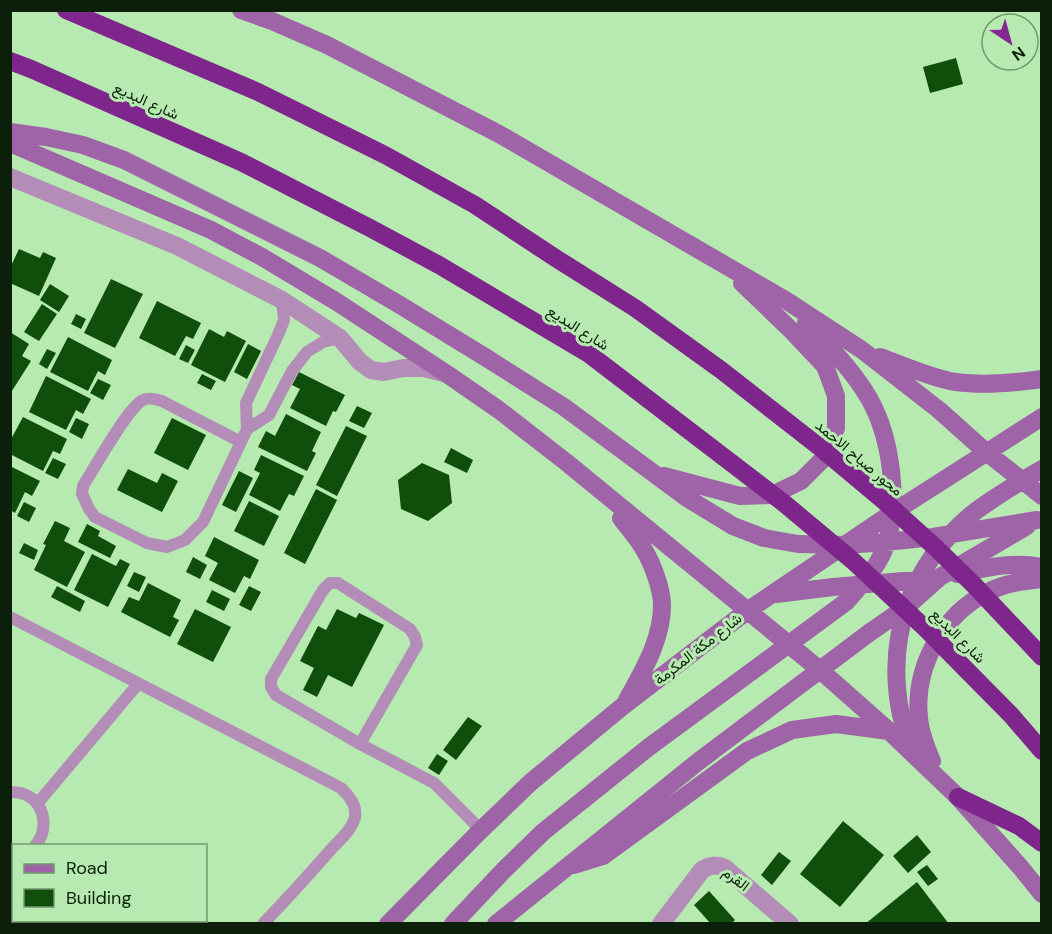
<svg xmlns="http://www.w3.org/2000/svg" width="1052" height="934" viewBox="0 0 1052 934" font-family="'DM Sans',Vazirmatn,sans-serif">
	<rect width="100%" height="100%" fill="#b6eab0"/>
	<path fill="#104e0c" d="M956,58L963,84L930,93L923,67Z
		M19,249L40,258L43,252L56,258L39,296L10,283V268Z
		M111,279L143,294L115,348L84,333Z
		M50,284L69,296L59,312L40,300Z
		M157,301L201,323L193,339L186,336L175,356L139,338Z
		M42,304L57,314L39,341L24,332Z
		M76,314L86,319L81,329L71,324Z
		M209,329L224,337L227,331L246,341L225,382L191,365Z
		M10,332L29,344L22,356L31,361L10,394Z
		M68,337L112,360L105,375L98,371L88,391L50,372Z
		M248,344L261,351L247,379L234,372Z
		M186,345L195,350L188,363L179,359Z
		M47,349L56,353L47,369L39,364Z
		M299,372L345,395L336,412L333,411L326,426L290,408L300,389L292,385Z
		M202,374L216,381L211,390L197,383Z
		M46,376L91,399L83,414L76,410L66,430L29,412Z
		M98,379L111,385L103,400L90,393Z
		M357,406L372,413L364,428L349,421Z
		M286,414L321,432L312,451L316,453L307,471L258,447L266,431L275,436Z
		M23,417L67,439L60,454L53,451L43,471L10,454V441Z
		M76,418L89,424L82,439L69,432Z
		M172,418L206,435L188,470L154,453Z
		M346,426L367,436L337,496L316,485Z
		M451,448L473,460L467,473L444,462Z
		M261,455L304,476L294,496L289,494L280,511L249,495L260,473L254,470Z
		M53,458L66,464L58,479L45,473Z
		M422,463L449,475L452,503L428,521L401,509L398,480Z
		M10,466L40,481L32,496L25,492L15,513L10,510Z
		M128,469L157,483L162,473L178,481L162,512L117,490Z
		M239,471L253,478L236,512L222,505Z
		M316,489L337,500L305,564L284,553Z
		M249,501L279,516L264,546L234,531Z
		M24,502L36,508L29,522L17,516Z
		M55,521L70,528L64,541L85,552L67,587L34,570L46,545L43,544Z
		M87,524L100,531L98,536L116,546L110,558L78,542Z
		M214,537L259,560L250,579L244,576L235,593L209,580L218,563L205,556Z
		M24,543L38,550L34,560L19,553Z
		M92,554L116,566L120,559L130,564L108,607L74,590Z
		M193,557L207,565L200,579L186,572Z
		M134,572L146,577L139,592L127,586Z
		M148,583L181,600L173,617L179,620L170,637L121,612L129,597L139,601Z
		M57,586L85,601L80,612L51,597Z
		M249,586L261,592L251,611L239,605Z
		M212,590L230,599L224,611L206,602Z
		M195,609L231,627L213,662L177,644Z
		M337,609L356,618L359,613L384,625L352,687L328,675L317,697L303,690L314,668L300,661L318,626L326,630Z
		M468,717L482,726L456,760L443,750Z
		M437,754L448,761L439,775L428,768Z
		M843,821L884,855L840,907L800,874Z
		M917,835L931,852L908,873L893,856Z
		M779,852L791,861L772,885L761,875Z
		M927,865L938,879L928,886L917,872Z
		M917,882L949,924H865Z
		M709,891L735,920L731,924H711L694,905Z"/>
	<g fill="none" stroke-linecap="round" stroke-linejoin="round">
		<path stroke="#b38cb8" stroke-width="12" d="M247,429L269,415L292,371L307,352L323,342L340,338
			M241,442L162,401C156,399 149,397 143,400C128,407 94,469 83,486L82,494L85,500L89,509L95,517L147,543L167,547L185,540L203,522L241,442L247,429L246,403L278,335L284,320L282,300
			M10,617L341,788C349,796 357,805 355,817C352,831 336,843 327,854C306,878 285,901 263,924
			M360,744L417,645L415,637L410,629L338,583H330L323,590L271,679V687L276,695L360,744L434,783L481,830
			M10,792C17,792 24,793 30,797C46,808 48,831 35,846
			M37,804L138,684
			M10,856H14
			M138,920L142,924"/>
		<path stroke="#b38cb8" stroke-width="18" d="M10,177L177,246L282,300L340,338L360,362L371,370L384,372L403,368H423L444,373
			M661,924L702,870C710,865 716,864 725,868L790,924"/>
		<path stroke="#9e64a7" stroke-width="18" d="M241,10L272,21L327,45L499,134L787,301L862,350L939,410L986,452L1042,496
			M10,132L46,137L83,145L124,160L320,258L400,305L485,357L564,407L687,498L733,526L764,538L798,544L846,545L886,542L933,537L1037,520
			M10,143L211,230L262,257L337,302L447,374L499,410L566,462L820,670L889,731L958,797L1022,869L1042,894
			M880,357C903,365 933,379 956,382C984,386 1014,383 1042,379
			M664,476L740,496L772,495L801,481L824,458L836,428V396L825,366L792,331L742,283
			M621,518C628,528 637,537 643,548C652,562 662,589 662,605C662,640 643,671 627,700
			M957,574C985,568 1013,561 1042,567
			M776,594L833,587L927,579
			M916,754C911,741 904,728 901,715C885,637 911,565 972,514C994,497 1018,483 1042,469
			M932,761C926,747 920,732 919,717C914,667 943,614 988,592C1005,583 1023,581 1042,579
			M574,865L603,856L747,751L792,730L836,724L889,731
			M388,924L481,830L531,782L623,706L747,611L892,513L1042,417
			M453,924L504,870L543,832L649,747L846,602C862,584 880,565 887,542C899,500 891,438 870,400C853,370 829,347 806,322
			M496,924L699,761L869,633L905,608L940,577L1027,526"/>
		<path stroke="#7f268d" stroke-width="18" d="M66,10L258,92L385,155L475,205L557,259L635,308L721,370L822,449L883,500L935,547L974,585L1042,657
			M10,61L31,69L241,162L370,228L439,265L589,354L785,504L852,560L925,628L1011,715L1042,751
			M958,797L1019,826L1042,843"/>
	</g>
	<g text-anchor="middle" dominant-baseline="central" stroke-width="6" stroke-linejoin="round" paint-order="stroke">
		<g font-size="15" fill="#0b1f0a" stroke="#b6eab0">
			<text transform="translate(146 101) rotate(24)">شارع البديع</text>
			<text transform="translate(578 328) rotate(32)">شارع البديع</text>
			<text transform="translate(859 458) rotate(40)">محور صباح الاحمد</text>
			<text transform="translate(958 636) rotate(45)">شارع البديع</text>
			<text transform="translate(698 649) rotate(-38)">شارع مكة المكرمة</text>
			<text transform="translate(736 879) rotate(37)">القرم</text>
		</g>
	</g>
	<rect width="1052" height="934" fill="none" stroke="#0b1f0a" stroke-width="24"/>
	<rect x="12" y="844" width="195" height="78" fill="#b6eab0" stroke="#72996e" stroke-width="1.5"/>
	<rect x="24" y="864" width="30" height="9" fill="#9e64a7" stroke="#72996e" stroke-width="1.5"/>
	<text x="66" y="874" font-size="18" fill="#0b1f0a">Road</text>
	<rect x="24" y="889" width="30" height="18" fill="#104e0c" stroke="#72996e" stroke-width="1.5"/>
	<text x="66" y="904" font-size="18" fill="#0b1f0a">Building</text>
	<g transform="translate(1010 42) rotate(144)"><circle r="28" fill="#b6eab0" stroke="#72996e" stroke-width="1.5"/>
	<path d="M0-4.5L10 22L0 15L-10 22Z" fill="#852893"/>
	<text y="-9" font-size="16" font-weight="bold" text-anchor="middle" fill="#0b1f0a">N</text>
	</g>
</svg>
